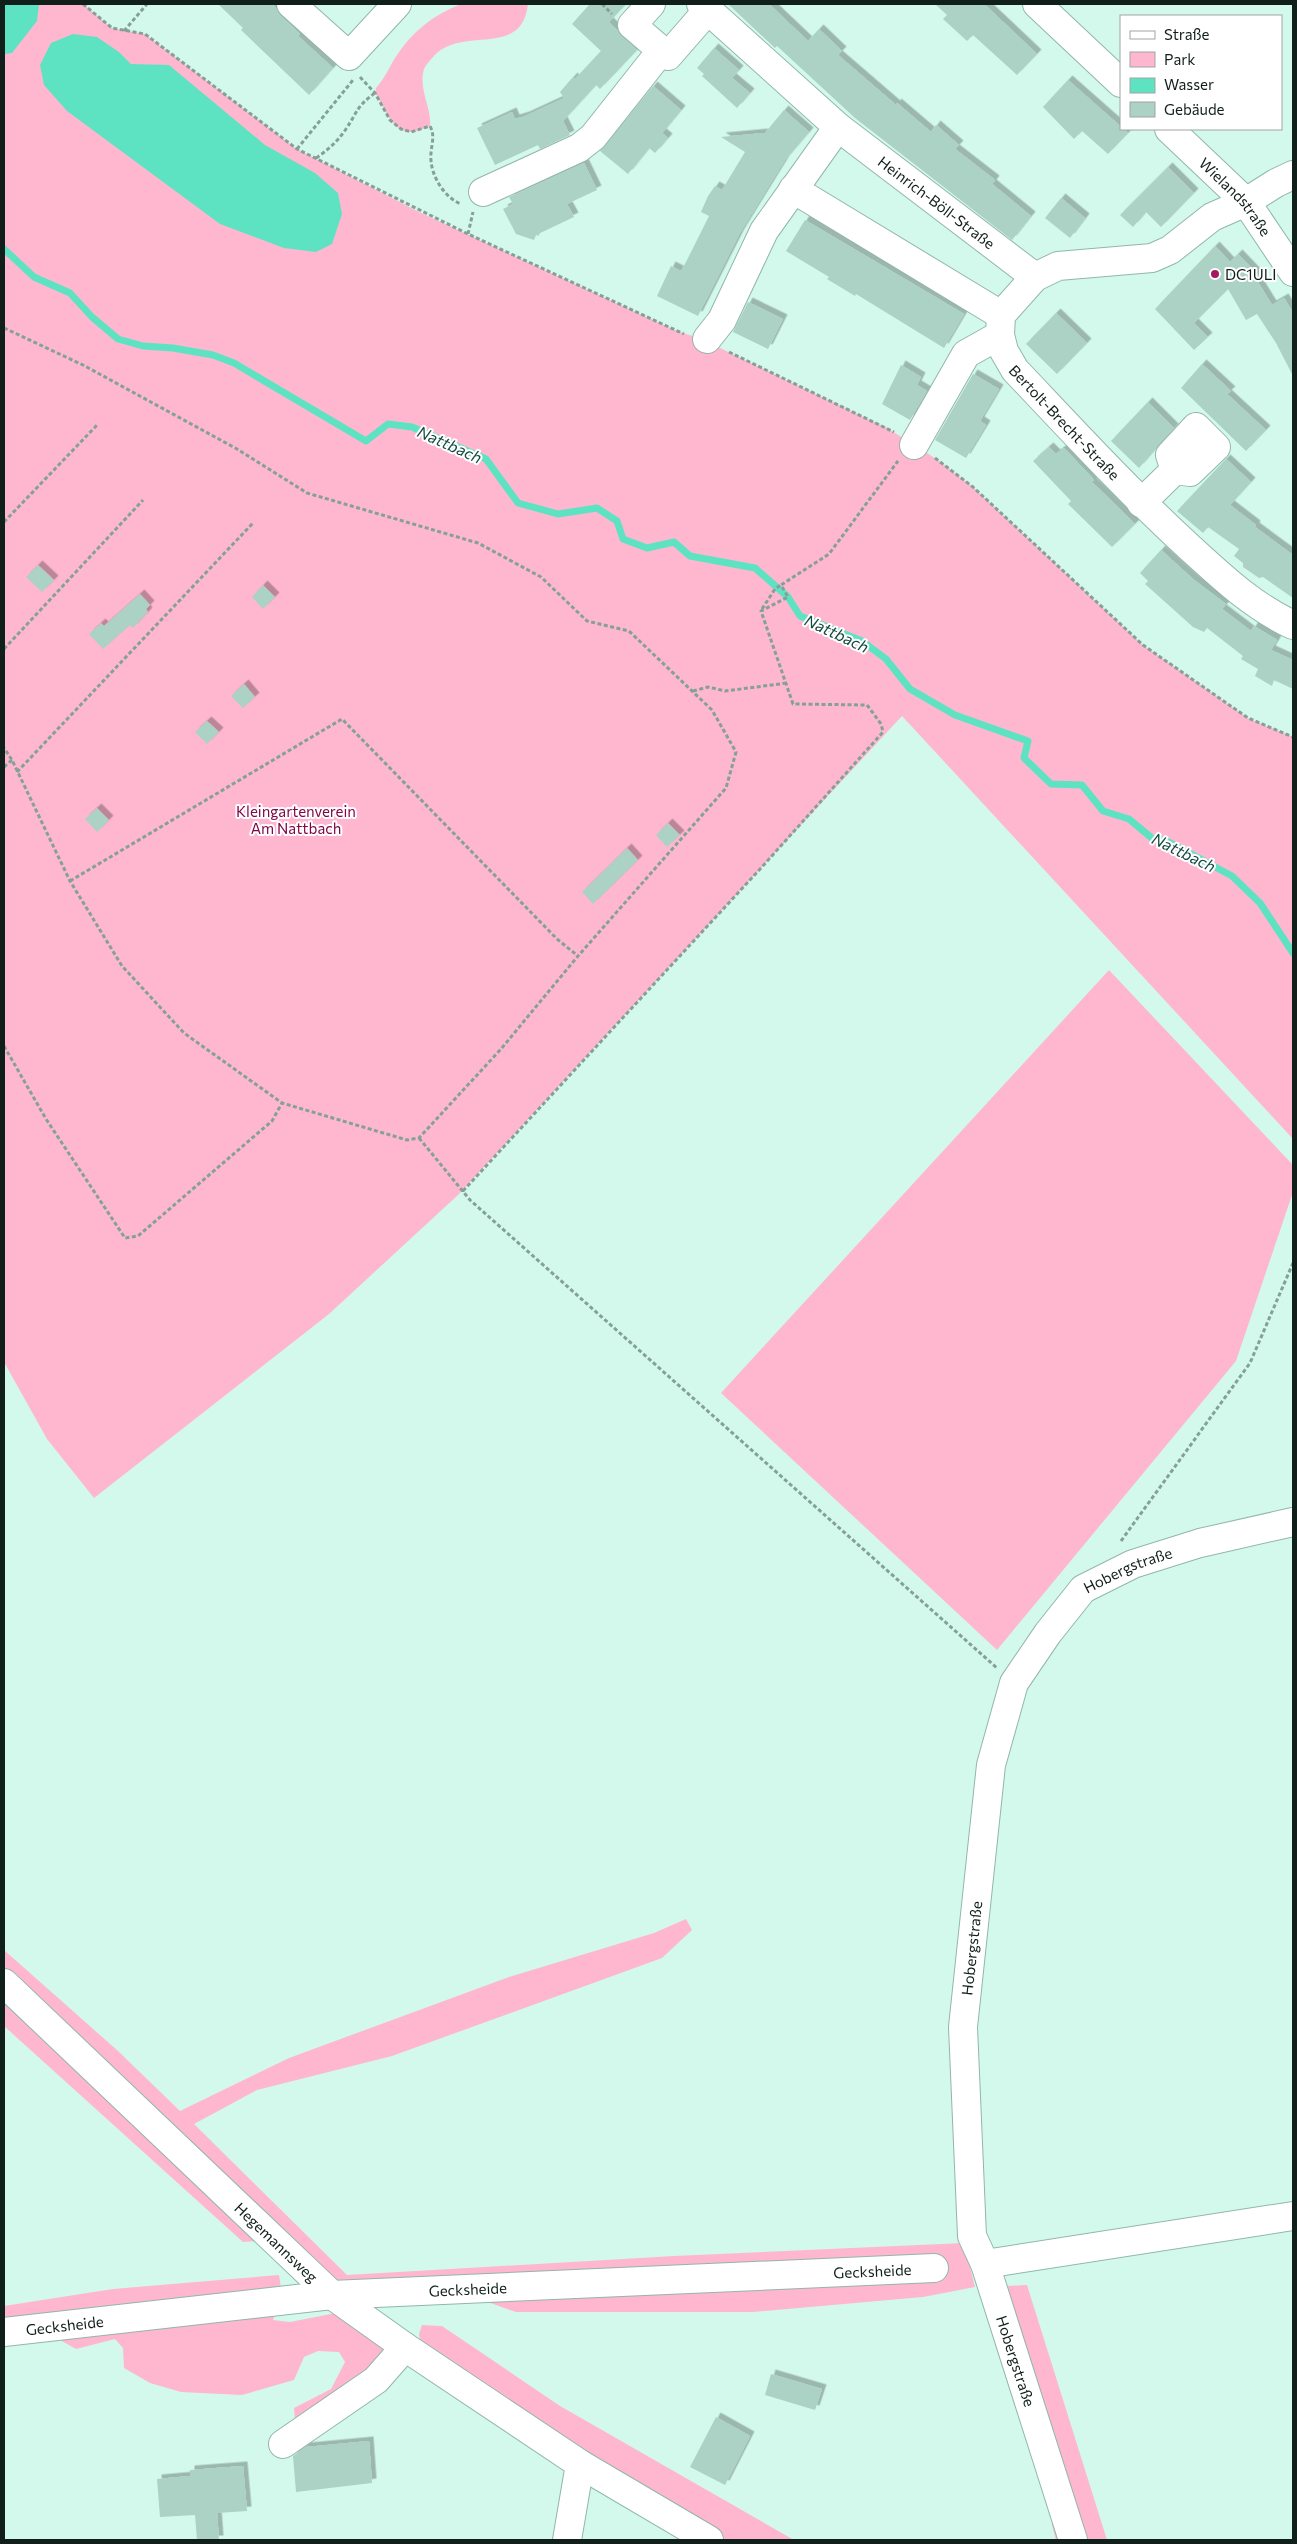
<svg xmlns="http://www.w3.org/2000/svg" width="1297" height="2544" viewBox="0 0 1297 2544" font-family="Commissioner,sans-serif">
	<defs>
		<filter id="shadow"><feDropShadow dx="4.5" dy="-4.5" stdDeviation="0" flood-color="#0004"/></filter>
	</defs>
	<rect width="100%" height="100%" fill="#d3f9ed"/>
	<path fill="#feb7cf" d="M4,4H83L112,28L145,34L297,149L419,212L675,330C693,337 705,338 722,349L887,428L938,460L973,487L1143,645L1248,718L1293,737V1139L902,716L458,1195L329,1314L94,1498L47,1439L4,1362Z
		M461,4H528C522,60 461,24 433,57C430,61 426,64 424,69C418,89 432,108 430,126C425,128 417,132 411,132C391,132 384,106 375,93L376,88C384,79 389,68 395,58C411,32 433,15 461,4Z
		M1109,970L1293,1165V1192L1236,1361L997,1650L721,1393Z
		M686,1919L692,1930L662,1958L392,2056L257,2090L194,2124L347,2275L674,2256L964,2243L975,2287L923,2297L753,2312H516L434,2283L337,2289L287,2239L243,2242L4,2026V1950L118,2051L180,2111L289,2058L509,1977L654,1933Z
		M279,2275L282,2295L273,2320L290,2322L336,2313L391,2347L387,2388L296,2434L294,2408L331,2389L345,2362L339,2352L318,2351L304,2357L294,2380L242,2395L181,2392L150,2383L124,2368L123,2348L115,2339L76,2349L60,2340L55,2321L28,2323L4,2349V2306L113,2289Z
		M1027,2285L1107,2540H1056L1052,2525L1064,2485L1005,2286Z
		M422,2325L442,2326L560,2406L794,2540H727L670,2511L422,2352L419,2334Z"/>
	<path fill="#5ee3c2" d="M4,4H39L37,21L12,53L4,54Z
		M73,34L97,37L119,52L131,64L169,65L265,145L315,173L338,193L342,214L332,244L316,252L284,248L220,224L67,111L44,85L40,65L51,43Z"/>
	<g fill="none" stroke-linecap="round" stroke-linejoin="round">
		<path stroke="#5ee3c2" stroke-width="7" d="M4,249L34,277L70,293L92,317L118,339L143,346L173,348L213,355L234,363L366,441L388,424L412,427L486,459L518,503L558,514L597,508L617,521L623,539L647,548L674,542L690,556L755,568L788,597L800,616L862,641L886,659L910,689L955,715L1028,741L1024,758L1051,784L1082,785L1103,811L1129,819L1153,839L1165,840L1232,876L1260,903L1293,953"/>
	</g>
	<path fill="#acd1c5" filter="url(#shadow)" d="M218,4H273L281,16L300,34L298,36L333,68L309,95L241,30L243,28Z
		M590,4H626L609,22L637,50L600,89L596,85L563,121L570,135L540,149L538,145L495,165L477,128L512,112L515,119L525,116L564,98L560,92L573,77L575,79L601,51L572,24Z
		M728,4H769L808,41L819,29L842,51L838,55L896,105L897,103L931,132L936,125L959,145L955,149L995,180L992,184L1031,216L1012,240L855,118L777,46L775,48Z
		M935,4H984L1037,54L1017,75L973,35L967,41L943,19L947,15Z
		M714,48L739,70L732,78L750,93L737,108L702,76L704,74L697,68Z
		M1068,80L1128,133L1108,154L1082,131L1074,139L1043,107Z
		M653,86L681,110L662,133L668,138L655,153L649,148L628,174L600,151Z
		M784,110L809,132L785,160L740,233L698,316L657,296L671,266L681,271L686,262L709,216L701,212L708,196L715,186L722,190L745,152L721,137L765,133Z
		M584,163L597,190L567,204L574,217L536,235L534,240L516,234L503,209L513,204L509,197Z
		M1168,167L1194,193L1161,227L1146,212L1133,227L1120,215Z
		M1061,198L1085,218L1070,238L1045,218Z
		M805,220L964,314L944,348L856,294L855,296L827,279L829,277L786,251Z
		M1215,246L1230,262L1238,254L1259,276L1256,279L1272,305L1284,298L1293,313V376L1276,343L1257,314L1246,320L1228,289L1194,323L1208,337L1194,350L1155,309Z
		M748,302L783,319L768,349L733,332Z
		M1056,313L1087,343L1057,374L1026,344Z
		M1202,364L1231,391L1227,394L1266,430L1246,451L1181,388Z
		M901,365L921,377L917,385L927,391L910,420L882,404Z
		M973,374L999,389L980,421L986,425L966,458L935,440Z
		M1148,402L1174,428L1139,468L1111,441Z
		M1049,447L1056,454L1064,448L1094,480L1092,482L1135,524L1112,547L1068,504L1071,501L1033,461Z
		M1226,459L1251,482L1230,505L1256,525L1255,527L1293,555V598L1263,577L1259,578L1243,567V563L1234,556L1239,549L1208,527L1203,533L1177,511Z
		M1161,550L1194,580L1226,604L1222,609L1251,631L1254,626L1277,640L1271,650L1293,660V689L1274,680L1272,686L1255,676L1258,669L1241,659L1243,656L1207,628L1204,632L1193,627L1145,584L1148,581L1140,573Z
		M38,565L54,580L42,592L26,577Z
		M263,585L275,597L263,609L252,597Z
		M140,594L150,605L146,609L148,612L133,628L130,625L103,649L89,634L101,623L104,626Z
		M244,684L255,697L243,708L231,696Z
		M207,721L219,732L207,744L195,732Z
		M97,808L109,820L97,832L85,819Z
		M668,823L680,835L667,847L656,835Z
		M627,848L638,860L593,904L582,892Z
		M771,2374L822,2389L815,2410L765,2395Z
		M716,2417L750,2436L725,2485L690,2467Z
		M369,2441L372,2483L296,2492L293,2456L306,2447Z
		M243,2466L247,2511L217,2513L219,2540H197L195,2515L160,2517L157,2479L190,2476V2470Z"/>
	<g fill="none" stroke-linecap="round" stroke-linejoin="round">
		<g stroke="#92b6ab" stroke-width="30">
			<g id="minor">
				<path d="M291,4L349,56L397,4"/>
				<path d="M651,4L632,25L668,56L708,10L701,4"/>
				<path d="M1037,4L1121,83"/>
				<path id="s1" d="M708,10L838,127L1035,277"/>
				<path id="s2" d="M1169,129L1246,202L1293,272"/>
				<path id="s3" d="M1293,175L1276,183L1246,202L1212,217L1170,250L1152,258L1058,266L1035,277L1001,315L1000,335L1004,351L1015,370C1072,430 1127,490 1188,546C1221,576 1252,606 1293,625"/>
				<path d="M793,189L1001,315"/>
				<path d="M483,192L579,148L593,137L661,51"/>
				<path d="M707,339L722,320L764,231L838,127"/>
				<path d="M914,445L966,354L1000,335"/>
				<path d="M1141,503L1175,470L1170,455L1196,427L1216,447L1190,472L1175,470"/>
				<path id="s4" d="M4,1983L332,2295L405,2347L580,2464L709,2540"/>
				<path d="M985,2264L1293,2216"/>
				<path id="s5" d="M4,2332L332,2295L934,2268"/>
				<path d="M283,2444L376,2380L405,2347"/>
				<path d="M567,2540L580,2464"/>
				<path id="s6" d="M1073,2540L985,2264L972,2236L963,2027L991,1765L1014,1683L1048,1633L1083,1589L1133,1564L1200,1543L1293,1522"/>
			</g>
		</g>
		<path stroke="#84a098" stroke-width="3" stroke-dasharray="4 2.5" stroke-linecap="butt" d="M83,4L112,28L145,34L297,149L468,234L684,334
			M602,4L612,14
			M124,31L147,4
			M360,77L375,93L390,120L401,129L411,132L430,126C435,136 432,142 431,153C429,173 443,197 461,204
			M297,149L353,80
			M316,158C328,150 338,141 346,129C358,111 356,107 375,93
			M468,234L473,212
			M4,328L83,365L237,449L307,493L478,543L541,577L587,621L629,631L712,710L736,752L726,788L578,956L501,1049L419,1138L407,1140L282,1103L184,1033L122,966L70,881L12,760L4,748
			M729,352L894,432
			M935,458L973,487L1143,645L1248,718L1293,737
			M4,522L98,424
			M762,609L775,589L781,585
			M4,649L143,500
			M693,691L708,687L725,691L787,683
			M4,767L12,760
			M17,772L253,523
			M70,881L342,719L557,939L578,956
			M4,1046L46,1119L125,1238L138,1236L272,1121L282,1103
			M419,1138L470,1200L997,1668
			M463,1191L761,868L883,732L881,724L867,705L793,704L761,611L788,597L781,585L829,554L898,461
			M1121,1541L1250,1363L1293,1263"/>
		<use href="#minor" stroke="#fff" stroke-width="28"/>
	</g>
	<circle fill="#a51a5f" stroke="#fff" stroke-width="2" cx="1215" cy="274" r="5"/>
	<g text-anchor="middle" dominant-baseline="central" stroke-width="4" stroke-linejoin="round" paint-order="stroke">
		<g font-size="15" fill="#111f1b" stroke="#fff">
			<text stroke="none"><textPath href="#s2" startOffset="95">Wielandstraße</textPath></text>
			<text stroke="none"><textPath href="#s1" startOffset="299">Heinrich-Böll-Straße</textPath></text>
			<text stroke="none"><textPath href="#s3" startOffset="466">Bertolt-Brecht-Straße</textPath></text>
			<text stroke="none"><textPath href="#s6" startOffset="1044">Hobergstraße</textPath></text>
			<text stroke="none"><textPath href="#s6" startOffset="609">Hobergstraße</textPath></text>
			<text stroke="none"><textPath href="#s4" startOffset="376">Hegemannsweg</textPath></text>
			<text stroke="none"><textPath href="#s5" startOffset="871">Gecksheide</textPath></text>
			<text stroke="none"><textPath href="#s5" startOffset="466">Gecksheide</textPath></text>
			<text stroke="none"><textPath href="#s5" startOffset="61">Gecksheide</textPath></text>
			<text transform="translate(1016 2361) rotate(72)">Hobergstraße</text>
		</g>
		<g font-size="15" fill="#111f1b" stroke="#fff" text-anchor="start">
			<text x="1225" y="274">DC1ULI</text>
		</g>
		<g font-size="15" fill="#810848" stroke="#fff">
			<text x="296" y="811">Kleingartenverein<tspan x="296" dy="17">Am Nattbach</tspan></text>
		</g>
		<g font-size="16" font-style="italic" fill="#114b3e" stroke="#fff">
			<text transform="translate(450 444) rotate(24)">Nattbach</text>
			<text transform="translate(837 633) rotate(25)">Nattbach</text>
			<text transform="translate(1184 852) rotate(26)">Nattbach</text>
		</g>
	</g>
	<rect width="1297" height="2544" fill="none" stroke="#111f1b" stroke-width="10"/>
	<rect x="1120" y="15" width="162" height="115" fill="#ffffff" stroke="#a0a5a4"/>
	<rect x="1130" y="31" width="25" height="8" fill="#ffffff" stroke="#a0a5a4"/>
	<text x="1164" y="40" font-size="15" fill="#111f1b">Straße</text>
	<rect x="1130" y="52" width="25" height="15" fill="#feb7cf" stroke="#a0a5a4"/>
	<text x="1164" y="65" font-size="15" fill="#111f1b">Park</text>
	<rect x="1130" y="78" width="25" height="15" fill="#5ee3c2" stroke="#a0a5a4"/>
	<text x="1164" y="90" font-size="15" fill="#111f1b">Wasser</text>
	<rect x="1130" y="102" width="25" height="15" fill="#acd1c5" stroke="#a0a5a4"/>
	<text x="1164" y="115" font-size="15" fill="#111f1b">Gebäude</text>
</svg>
